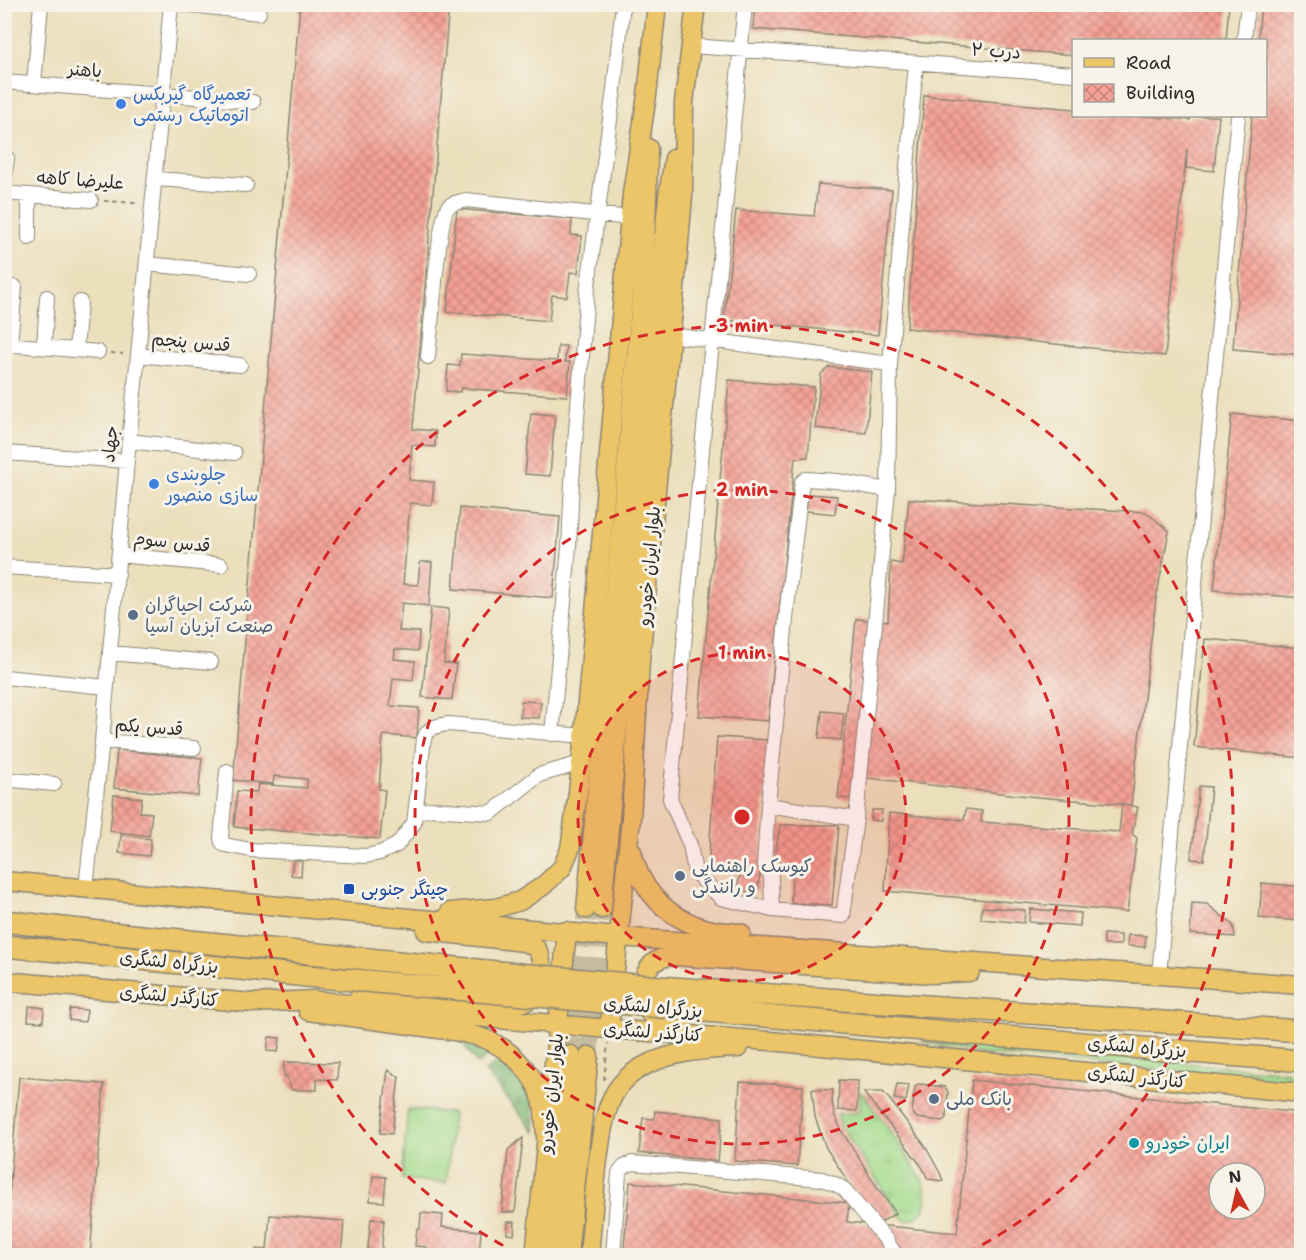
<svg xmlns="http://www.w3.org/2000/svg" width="1306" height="1260" viewBox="0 0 1306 1260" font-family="'Shantell Sans','Playpen Sans Arabic',sans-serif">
	<defs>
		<pattern id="grass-tufts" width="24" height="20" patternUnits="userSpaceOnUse" patternTransform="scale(1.5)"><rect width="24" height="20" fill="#a2da8b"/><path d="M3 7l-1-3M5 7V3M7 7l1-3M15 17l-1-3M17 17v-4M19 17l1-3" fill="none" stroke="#8cbb78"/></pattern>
		<pattern id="forest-firs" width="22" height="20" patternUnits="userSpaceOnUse" patternTransform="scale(1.5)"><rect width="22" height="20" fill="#81ba77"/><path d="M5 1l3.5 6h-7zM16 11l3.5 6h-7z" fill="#6a9762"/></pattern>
		<pattern id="building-cross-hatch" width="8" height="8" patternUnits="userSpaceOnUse" patternTransform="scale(1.5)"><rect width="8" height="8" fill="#f5a195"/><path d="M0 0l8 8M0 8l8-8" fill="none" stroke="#c7837a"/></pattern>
	</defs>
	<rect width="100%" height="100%" fill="#f7f3e8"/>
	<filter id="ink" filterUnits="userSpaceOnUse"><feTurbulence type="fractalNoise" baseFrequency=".0167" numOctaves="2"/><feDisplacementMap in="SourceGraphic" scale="12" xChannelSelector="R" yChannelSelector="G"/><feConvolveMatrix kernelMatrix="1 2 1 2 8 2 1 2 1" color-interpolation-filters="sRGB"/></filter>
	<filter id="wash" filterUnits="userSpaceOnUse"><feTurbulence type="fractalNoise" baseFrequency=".008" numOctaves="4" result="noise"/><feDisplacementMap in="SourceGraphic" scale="24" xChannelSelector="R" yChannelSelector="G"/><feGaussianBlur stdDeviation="1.35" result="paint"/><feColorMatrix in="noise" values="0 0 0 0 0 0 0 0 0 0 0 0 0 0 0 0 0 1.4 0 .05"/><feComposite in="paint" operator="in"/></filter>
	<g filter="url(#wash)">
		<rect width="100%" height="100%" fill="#ebdfbc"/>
		<path fill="url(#grass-tufts)" stroke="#66825b" stroke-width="1.5" d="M921,1041L1301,1073V1080L1218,1075L980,1054Z
			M860,1092L863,1094C879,1115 894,1136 908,1158C915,1168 924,1179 926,1191C929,1207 922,1218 906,1221L899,1214L841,1126L837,1114L860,1113Z"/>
		<path fill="url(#forest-firs)" stroke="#567251" stroke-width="1.5" d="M460,1040L490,1054L478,1064Z
			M500,1061C521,1079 537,1103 535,1132L485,1071Z"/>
		<path fill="#a2da8b" stroke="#66825b" stroke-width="1.5" d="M408,1109L453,1113L446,1183L402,1179Z"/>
		<g id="blocks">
			<path fill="url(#building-cross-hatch)" fill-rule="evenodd" d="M300,4H449L413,429L436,431L435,447L412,445L409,480L434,482L432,505L410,503L403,584L418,585L420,562H432L429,606L402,603L399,631L419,632L418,651L395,649L394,659L415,661L413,680L393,678L390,706L419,708L417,738L383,735L379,789L385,790L380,839L234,827L237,791L257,792L258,784L307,788V779L274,776L273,784L233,780Z
				M755,4H1229L1226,40H1074V55L753,29Z
				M1261,4H1302V355L1233,349L1252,116H1266V40H1258Z
				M924,95L1074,109V116H1145L1190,120V116H1219L1214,171L1186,168L1187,149L1165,356L907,328Z
				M818,184L892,190L878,335L724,320L736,210L814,216Z
				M457,209L572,219L571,235L582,236L578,273L570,272L567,297L552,295L549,321L447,312Z
				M558,346H566L565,362H570L567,396L461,388L460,392L446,391L448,365L460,366L461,354L557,361Z
				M829,367L872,372L866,433L815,428L821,374Z
				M729,380L814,387L808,457L795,458L768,721L699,716Z
				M531,413L555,415L550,476L525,474Z
				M1232,414L1302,421V598L1214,590Z
				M808,494L837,496L835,514L806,511Z
				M909,499L1146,512L1169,531L1156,599L1131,805L1122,804L1138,807L1132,834L1137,838L1127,912L885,891L889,813L964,820L966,809L982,811L981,822L1119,832L1122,804L1037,797L859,777L858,799L838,798L856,619L888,621L891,562L902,564Z
				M460,508L560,517L553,598L453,589Z
				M431,607L449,609L444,663L456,664L452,700L422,697Z
				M1205,639L1302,648V758L1194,747Z
				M521,701L541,702L539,718L520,717Z
				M822,711L844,713L841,740L819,738Z
				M717,737L768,740L760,874L757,893L737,890L740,875L708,870Z
				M117,750L202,758L198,796L114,788Z
				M1199,786L1211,787L1204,860L1191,859Z
				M114,795L142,798L140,812L152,813L149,836L110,831Z
				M872,810H882L881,821L871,820Z
				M780,825H839L832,905L791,903L792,873L775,857Z
				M121,835L151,839L149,856L119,853Z
				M293,860L302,861L301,876L291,875Z
				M1262,883L1302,887V921L1259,918Z
				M1192,903L1207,904L1233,925L1235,937L1190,934Z
				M982,907L1025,910L1024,923L981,919Z
				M1030,909L1081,913L1080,926L1029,922Z
				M1104,934L1121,935V945H1104Z
				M1128,935L1146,936L1145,947L1127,946Z
				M29,1006L44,1008L43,1022L28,1021Z
				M70,1009L87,1010L85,1022L69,1020Z
				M269,1037L280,1038L278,1052L267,1051Z
				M284,1062L338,1063L337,1080L317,1079V1090H292L288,1082L287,1077L284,1076Z
				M388,1070L399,1077L392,1134L380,1133Z
				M19,1077L104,1084L90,1256H4Z
				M839,1080L858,1081L857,1111L838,1110Z
				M972,1080L1302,1113V1256H623L630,1182L849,1203L847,1222L957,1233ZM1219,1173H1255V1209H1219Z
				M740,1082L803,1086L797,1166L735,1161Z
				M897,1084L909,1085L906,1101L894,1099Z
				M919,1084L945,1087L948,1092L946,1118L942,1121L917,1118L912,1112L915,1087Z
				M812,1089L833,1090L832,1100L834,1114L841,1130L879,1190L896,1213L878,1224L860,1200L826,1148L815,1117Z
				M867,1092H883L890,1100L925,1146L940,1173L943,1181L928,1179L922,1167L907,1147L864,1093Z
				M655,1111L722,1118L718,1161L639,1153L643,1118L654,1119Z
				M523,1138L515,1212H502L508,1150Z
				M373,1176L386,1177L384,1202L370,1201Z
				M421,1213L443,1215L442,1227L481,1231L479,1256H426L427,1247L415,1246L417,1229H420Z
				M270,1215L344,1221L341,1256H256V1249L267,1250Z
				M371,1219L384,1220L381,1256H367Z
				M508,1222H515L514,1235L507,1234Z"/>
		</g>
	</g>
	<g filter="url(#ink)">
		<use href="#blocks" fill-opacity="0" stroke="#8b8574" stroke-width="1.5"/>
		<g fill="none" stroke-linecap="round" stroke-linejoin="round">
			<path stroke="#c5bb9f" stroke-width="18" stroke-dasharray="18 9" stroke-linecap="butt" d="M571,1055L586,909
				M589,1056L602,909"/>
			<g stroke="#8b8574" stroke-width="16">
				<path id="minor" d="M183,4L259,13
					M745,4L712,341L670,799L690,845L695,872L721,898L772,910L843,916L856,819L888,490L890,364L916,63
					M1244,40L1248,4
					M691,46L1074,74
					M4,82L163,94L253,102
					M34,84L41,4
					M155,179L246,185
					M4,183L7,158
					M4,193L91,200
					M29,238V195
					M147,264L249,274
					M671,335L890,364
					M4,344L98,352
					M10,344L15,287
					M44,347L47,297
					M76,350L80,302
					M138,355L240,365
					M428,357C431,334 438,219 448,207C453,202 460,202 466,200L630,218
					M129,441L234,453
					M4,453L127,461
					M119,555L221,565
					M4,567L118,574
					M110,653L211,662
					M4,677L107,687
					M552,734L569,547L572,481L587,293L614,89L623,4
					M102,741L194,748
					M227,771L221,838L222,842L225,845L251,850L366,856L380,853L397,845L414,823L424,739C428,727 436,726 448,724L584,736
					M4,779L54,784
					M768,805L856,819
					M416,812L432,809L491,813L539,775L581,763
					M86,888L102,741L127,461L138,355L171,4
					M772,910L771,876L764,863L768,805L789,588L802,482L806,479L837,481L888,490
					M1159,975L1238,116
					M613,1256L619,1173L624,1167L632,1163L822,1179L835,1184L844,1189L887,1241L896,1256"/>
			</g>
			<g stroke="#8b8574" stroke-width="21">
				<path id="major" d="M632,851C639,886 662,913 695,925C710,931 726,932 741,933
					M4,881L619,937L1302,985
					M586,909C600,752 615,595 629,438C637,342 648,245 648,148
					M602,909L633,556L668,196L674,158
					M450,912L496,908L520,901L543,886L562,868L570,849L578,792L584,736L632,194L647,95L657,4
					M4,981L253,1003L313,1000L408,1011L609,1029L770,1041L1302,1093
					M360,995H368L512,1005C518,1003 525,1003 530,999C539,991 544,964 539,953C536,946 530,944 524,942L426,931
					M308,1011L454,1031C467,1034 482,1036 494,1043C515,1054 536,1077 542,1100C545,1112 545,1125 546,1138
					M683,1028C675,1025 664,1024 656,1019C637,1006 638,968 660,959C668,955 678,956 688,957L932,974L970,972
					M609,1029L631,819L640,661L675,289L683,196L684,102L696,4
					M535,1256L567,931
					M552,1256L571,1055
					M568,1256L589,1056
					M589,1256C592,1224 594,1192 598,1160C601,1139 603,1117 612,1098C633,1054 696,1049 738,1048"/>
			</g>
			<g stroke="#8b8574" stroke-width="24">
				<path id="highway" d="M4,921L71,929
					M4,946L69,952
					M968,1009L1302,1031
					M958,1033L1302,1061"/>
			</g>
			<path stroke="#8b8574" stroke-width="2" stroke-dasharray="4.5 4.5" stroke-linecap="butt" d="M104,201L137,203
				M111,353L123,354
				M604,1080L608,1043"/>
			<use href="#minor" stroke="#fff" stroke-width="14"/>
			<use href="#major" stroke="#edc569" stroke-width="18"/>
			<use href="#highway" stroke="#edc569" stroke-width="21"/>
			<g stroke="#8b8574" stroke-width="24" stroke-linecap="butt">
				<path id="highway-bridge" d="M71,929L497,972L659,987L968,1009
					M69,952L307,976L958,1033"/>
			</g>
			<use href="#highway-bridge" stroke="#edc569" stroke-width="21"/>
		</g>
	</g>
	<circle cx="742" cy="817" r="164" fill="#d62828" fill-opacity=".12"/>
	<g fill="none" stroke="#d62828" stroke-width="3" stroke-dasharray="10 8">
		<circle cx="742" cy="817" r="164"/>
		<circle cx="742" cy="817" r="327"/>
		<path d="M519 1254A491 491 0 1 1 965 1254"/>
	</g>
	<g fill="#3f7fe0" stroke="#f7f3e8" stroke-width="2">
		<circle cx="121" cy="104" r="6"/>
		<circle cx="154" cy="484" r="6"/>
	</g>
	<g fill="#5c6f8a" stroke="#f7f3e8" stroke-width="2">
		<circle cx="133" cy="615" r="6"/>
		<circle cx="680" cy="876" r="6"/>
		<circle cx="934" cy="1099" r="6"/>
	</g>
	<rect fill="#1a4fb4" stroke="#f7f3e8" stroke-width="2" x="343" y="883" width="12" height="12" rx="3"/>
	<circle fill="#0f9aa8" stroke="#f7f3e8" stroke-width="2" cx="1134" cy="1143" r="6"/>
	<g text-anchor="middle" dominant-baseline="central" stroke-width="6" stroke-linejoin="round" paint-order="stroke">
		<g font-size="18" fill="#2b2b2b" stroke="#f7f3e8">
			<text transform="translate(996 51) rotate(4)">درب ۲</text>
			<text transform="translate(85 70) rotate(4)">باهنر</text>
			<text transform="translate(80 180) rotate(4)">علیرضا کاهه</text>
			<text transform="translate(191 342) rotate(5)">قدس پنجم</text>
			<text transform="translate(110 444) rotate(-84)">جهاد</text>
			<text transform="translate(172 542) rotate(6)">قدس سوم</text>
			<text transform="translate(649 566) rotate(-85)">بلوار ایران خودرو</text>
			<text transform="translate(149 727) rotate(4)">قدس یکم</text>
			<text transform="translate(169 962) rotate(6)">بزرگراه لشگری</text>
			<text transform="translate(169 996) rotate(5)">کنارگذر لشگری</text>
			<text transform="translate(653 1007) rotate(5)">بزرگراه لشگری</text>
			<text transform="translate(653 1032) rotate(4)">کنارگذر لشگری</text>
			<text transform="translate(1137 1047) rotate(5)">بزرگراه لشگری</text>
			<text transform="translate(1137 1077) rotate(6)">کنارگذر لشگری</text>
			<text transform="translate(551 1093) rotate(-84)">بلوار ایران خودرو</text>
		</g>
		<g font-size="18" fill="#366cbe" stroke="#f7f3e8" text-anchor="start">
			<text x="133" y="94">تعمیرگاه گیربکس<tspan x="133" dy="21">اتوماتیک رستمی</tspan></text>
			<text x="166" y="474">جلوبندی<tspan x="166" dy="21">سازی منصور</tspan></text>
		</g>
		<g font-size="18" fill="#4e5e75" stroke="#f7f3e8" text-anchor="start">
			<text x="145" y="605">شرکت احیاگران<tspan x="145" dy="21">صنعت آبزیان آسیا</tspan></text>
			<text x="692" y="866">کیوسک راهنمایی<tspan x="692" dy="21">و رانندگی</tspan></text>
			<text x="946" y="1099">بانک ملی</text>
		</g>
		<g font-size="18" fill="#164399" stroke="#f7f3e8" text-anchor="start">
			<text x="361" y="889">چیتگر جنوبی</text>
		</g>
		<g font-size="18" fill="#0d838f" stroke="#f7f3e8" text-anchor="start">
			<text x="1146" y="1143">ایران خودرو</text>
		</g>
	</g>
	<circle cx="742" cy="817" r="9" fill="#d62828" stroke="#f7f3e8" stroke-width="3"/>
	<g font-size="18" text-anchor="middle" font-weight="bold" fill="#d62828" stroke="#f7f3e8" stroke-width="6" stroke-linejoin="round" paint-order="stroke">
		<text x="742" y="332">3 min</text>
		<text x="742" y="496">2 min</text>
		<text x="742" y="659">1 min</text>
	</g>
	<rect width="1306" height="1260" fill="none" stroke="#f7f3e8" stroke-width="24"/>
	<rect x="1072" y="39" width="195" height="78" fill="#f7f3e8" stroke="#a5a39c" stroke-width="1.5"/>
	<rect x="1084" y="58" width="30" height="9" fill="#edc569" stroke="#a5a39c" stroke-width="1.5"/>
	<text x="1126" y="69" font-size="18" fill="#2b2b2b">Road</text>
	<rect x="1084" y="84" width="30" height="18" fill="url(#building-cross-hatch)" stroke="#a5a39c" stroke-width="1.5"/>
	<text x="1126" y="99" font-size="18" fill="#2b2b2b">Building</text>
	<g transform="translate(1237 1191) rotate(352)"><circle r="28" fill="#f7f3e8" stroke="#a5a39c" stroke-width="1.5"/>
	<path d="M0-4.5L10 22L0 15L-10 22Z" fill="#c8321e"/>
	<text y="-9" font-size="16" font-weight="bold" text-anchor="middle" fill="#2b2b2b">N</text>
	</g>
</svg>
